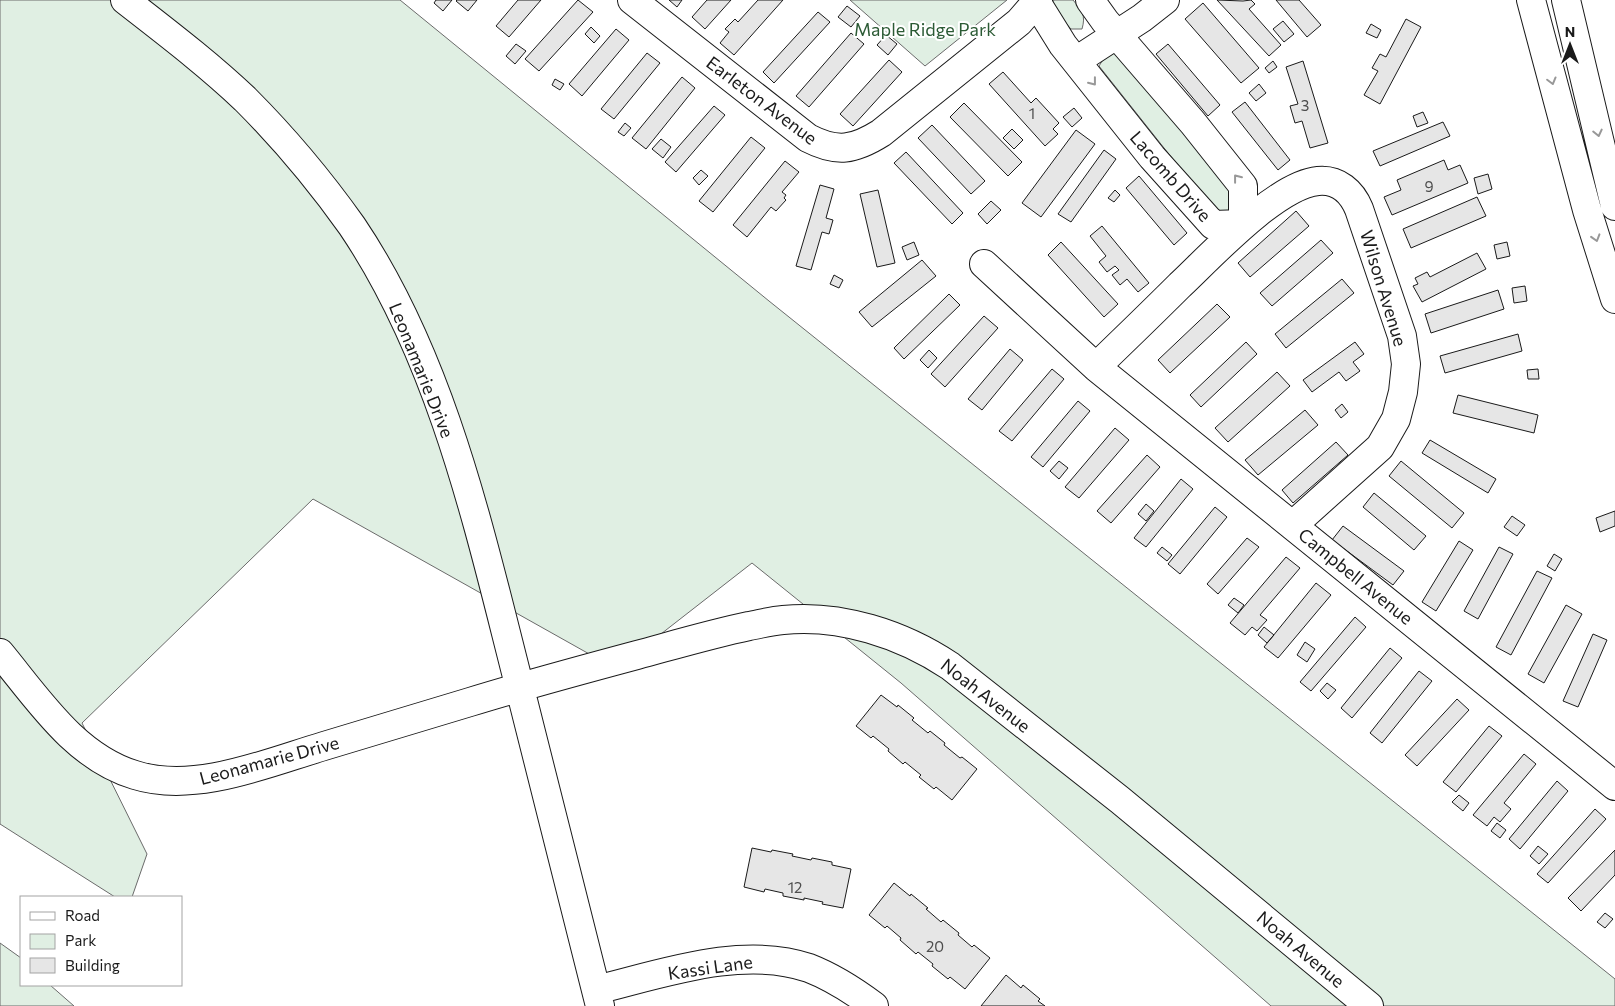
<svg xmlns="http://www.w3.org/2000/svg" width="1615" height="1006" viewBox="0 0 1615 1006" font-family="Commissioner,sans-serif">
	<rect width="100%" height="100%" fill="#fff"/>
	<path fill="#e0efe3" stroke="#6a6a6a" d="M0,0H400L769,301L1615,979V1006H1271L901,683L752,563L616,669L313,499L82,723L147,854L132,897H115L0,824Z
		M850,0H1007L925,66Z
		M1054,0H1073C1082,11 1086,15 1082,29H1071L1060,17L1052,3Z
		M1112,53L1122,55L1231,183L1235,199L1229,214L1218,216L1099,66L1106,55Z
		M0,943L21,958V985H50L74,1006H0Z"/>
	<path fill="#e6e6e6" stroke="#1a1a1a" d="M436,0H452L443,11L434,3Z
		M457,0H477L468,11L456,1Z
		M518,0H541L509,37L496,26Z
		M578,0L593,12L539,71L525,59Z
		M669,0H682L677,7Z
		M707,0H731L705,29L692,17Z
		M758,0H783L734,55L720,43L729,32L725,29L735,19L738,22Z
		M1217,0L1243,1L1251,0L1255,4L1249,9L1281,45L1269,56Z
		M1276,0H1299L1321,25L1307,37Z
		M1203,3L1259,68L1241,83L1185,19Z
		M847,6L860,16L851,27L838,17Z
		M818,12L830,22L774,83L763,72Z
		M1406,19L1421,27L1380,104L1364,95L1378,71L1372,68L1380,54L1386,57Z
		M1283,21L1294,34L1284,42L1273,29Z
		M1371,24L1381,30L1377,38L1366,33Z
		M591,27L600,36L594,43L585,34Z
		M616,29L629,40L582,96L569,84Z
		M851,33L864,44L809,107L796,96Z
		M886,35L897,44L888,55L877,45Z
		M516,44L526,51L515,64L506,56Z
		M1168,44L1220,105L1208,116L1156,54Z
		M647,53L660,63L614,119L601,109Z
		M889,60L902,72L853,126L840,114Z
		M1273,61L1277,67L1269,73L1265,68Z
		M1303,61L1328,143L1310,148L1302,121L1295,123L1290,106L1298,104L1286,67Z
		M1003,72L1031,103L1036,98L1059,123L1053,129L1058,134L1045,146L989,84Z
		M682,77L695,88L646,149L632,138Z
		M555,79L564,84L560,90L552,85Z
		M1259,84L1266,93L1256,101L1249,93Z
		M1245,102L1290,160L1278,170L1232,112Z
		M964,103L1022,162L1008,176L950,117Z
		M714,106L725,115L676,172L665,162Z
		M1074,108L1082,118L1072,127L1063,117Z
		M1423,112L1428,123L1417,127L1413,116Z
		M1443,122L1450,136L1380,166L1373,151Z
		M625,123L631,128L624,136L618,132Z
		M932,125L985,181L971,194L918,138Z
		M1012,129L1023,140L1014,149L1003,138Z
		M1076,130L1095,144L1041,217L1022,203Z
		M751,137L765,148L713,212L699,201Z
		M661,139L671,147L663,158L652,149Z
		M1104,150L1116,159L1071,222L1058,214Z
		M906,152L963,213L952,224L894,163Z
		M1444,160L1448,170L1460,165L1468,183L1392,215L1384,197L1401,190L1397,180Z
		M785,161L799,172L782,192L786,195L784,198L786,200L776,211L771,207L747,237L733,225Z
		M701,170L708,176L699,185L693,178Z
		M1488,174L1492,189L1478,194L1474,178Z
		M1139,176L1187,233L1174,245L1126,188Z
		M820,185L834,189L826,218L833,220L829,234L822,232L811,270L796,266Z
		M878,190L895,263L877,267L860,194Z
		M1115,190L1120,195L1114,202L1108,198Z
		M1477,197L1486,216L1411,248L1403,229Z
		M991,201L1001,210L987,224L978,214Z
		M1296,211L1309,226L1250,277L1238,263Z
		M1102,226L1149,283L1138,292L1127,279L1120,285L1112,275L1119,270L1115,266L1107,272L1099,262L1106,256L1090,236Z
		M1321,240L1333,253L1272,306L1260,293Z
		M914,242L919,255L907,260L902,247Z
		M1061,242L1118,304L1104,317L1048,255Z
		M1507,242L1510,256L1497,259L1494,245Z
		M1477,253L1486,269L1422,302L1413,286L1418,284L1415,278L1427,272L1430,277Z
		M922,260L936,276L872,327L859,312Z
		M834,275L843,280L839,288L830,284Z
		M1342,279L1354,293L1286,348L1275,334Z
		M1525,286L1527,301L1514,303L1512,288Z
		M1498,290L1504,309L1431,333L1425,314Z
		M949,294L960,305L904,359L894,348Z
		M1217,304L1230,317L1170,373L1158,360Z
		M984,316L998,328L945,387L931,374Z
		M1518,334L1522,351L1445,373L1440,356Z
		M1246,342L1257,354L1201,407L1190,395Z
		M1355,342L1364,354L1353,362L1360,371L1346,381L1339,372L1312,392L1303,380Z
		M1010,349L1023,360L982,410L968,399Z
		M929,350L937,358L928,368L920,360Z
		M1052,369L1064,379L1012,441L999,431Z
		M1538,369L1539,379H1528L1527,370Z
		M1277,372L1290,386L1228,442L1215,428Z
		M1458,395L1538,415L1534,433L1453,413Z
		M1078,401L1090,411L1043,467L1031,457Z
		M1342,404L1348,412L1341,418L1335,410Z
		M1305,410L1318,425L1258,475L1245,460Z
		M1115,428L1129,440L1079,498L1065,487Z
		M1430,440L1496,479L1488,493L1422,453Z
		M1336,442L1348,455L1293,503L1282,490Z
		M1147,455L1160,467L1111,523L1097,511Z
		M1059,461L1068,468L1059,479L1050,471Z
		M1401,461L1464,513L1452,528L1389,476Z
		M1181,479L1193,489L1146,547L1134,538Z
		M1374,493L1426,536L1414,550L1363,507Z
		M1146,504L1154,511L1146,521L1138,514Z
		M1215,507L1227,517L1180,574L1168,564Z
		M1615,511V526L1600,532L1596,518Z
		M1512,516L1525,525L1517,536L1504,527Z
		M1343,526L1404,571L1393,585L1332,540Z
		M1247,538L1259,547L1218,594L1207,584Z
		M1459,541L1473,550L1436,611L1422,602Z
		M1162,547L1172,555L1167,561L1157,553Z
		M1499,547L1513,554L1478,619L1464,611Z
		M1554,554L1562,559L1555,571L1547,566Z
		M1286,557L1300,568L1260,615L1267,620L1257,631L1252,627L1245,635L1230,623Z
		M1537,571L1552,578L1511,655L1496,647Z
		M1316,583L1331,595L1278,658L1264,647Z
		M1234,598L1244,605L1238,613L1228,605Z
		M1566,605L1582,614L1544,683L1528,674Z
		M1355,617L1366,627L1311,691L1300,682Z
		M1264,627L1274,635L1267,643L1258,635Z
		M1593,634L1607,640L1578,707L1563,701Z
		M1305,642L1315,649L1307,662L1297,655Z
		M1390,648L1402,658L1352,718L1341,708Z
		M1419,671L1432,681L1382,743L1370,733Z
		M1327,683L1336,690L1328,699L1320,691Z
		M881,695L897,707L898,705L914,718L912,720L928,733L930,731L945,743L944,745L960,758L962,757L977,769L952,800L936,787L934,789L919,777L921,775L905,762L903,764L888,751L889,749L873,736L871,738L856,726Z
		M1457,699L1469,710L1417,766L1405,755Z
		M1489,726L1502,736L1456,792L1443,782Z
		M1524,754L1536,764L1504,803L1511,809L1500,822L1494,817L1487,826L1473,815Z
		M1557,781L1568,791L1520,849L1509,839Z
		M1459,795L1469,803L1463,811L1452,802Z
		M1595,809L1606,819L1548,883L1537,874Z
		M1497,823L1506,830L1500,838L1491,831Z
		M1538,846L1548,854L1539,864L1530,856Z
		M752,848L771,852L772,850L793,854L792,856L811,860L812,858L832,862V865L851,869L843,908L822,904L823,902L804,898V900L783,896V893L765,889L764,892L744,887Z
		M1615,850V875L1581,911L1568,898Z
		M894,883L910,896L911,894L928,908L926,909L941,922L943,920L959,933L958,935L972,947L974,945L990,958L965,989L950,977L948,979L932,966L933,964L918,952L916,954L900,940L901,938L887,926L885,928L869,915Z
		M1605,913L1613,919L1605,928L1597,922Z
		M1006,975L1021,988L1023,985L1040,999L1038,1001L1045,1006H981Z"/>
	<g fill="none" stroke-linecap="round" stroke-linejoin="round">
		<g stroke="#1a1a1a" stroke-width="30">
			<path id="minor" d="M125,0C166,32 207,63 245,99C284,138 320,181 352,226C433,346 471,494 506,633C538,757 568,882 600,1006
				M632,0L808,138C837,153 854,150 881,133L1019,22L1038,0
				M1035,0L1063,45L1152,157L1213,225L1243,224
				M1090,0L1105,21L1193,123L1243,186V224
				M1076,61L1142,18L1165,0
				M984,264L1096,367L1615,786
				M1096,367C1124,340 1152,313 1180,285C1211,256 1276,185 1318,181C1338,179 1352,192 1359,209L1402,336L1406,364L1403,392L1396,419L1380,447L1293,525
				M0,653C38,699 75,757 135,775C195,794 267,763 324,746C373,731 421,717 470,702C525,685 581,670 637,655C674,645 711,634 749,626C760,624 771,621 783,620C840,614 902,634 950,666L1120,800L1369,1006
				M596,990C662,974 742,945 809,968C832,977 854,991 874,1006"/>
		</g>
		<g stroke="#1a1a1a" stroke-width="30">
			<path id="highway" d="M1531,0L1587,210L1615,299
				M1566,0L1615,206"/>
		</g>
		<use href="#minor" stroke="#fff" stroke-width="28"/>
		<use href="#highway" stroke="#fff" stroke-width="28"/>
	</g>
	<defs><path id="oneway-chevron" d="M-2-3.5L2.5 0L-2 3.5" fill="none" stroke-width="1.6" stroke-linecap="round" stroke-linejoin="round" transform="scale(1.25)"/></defs>
	<g stroke="#989898">
		<use href="#oneway-chevron" transform="translate(1552 81) rotate(75)"/>
		<use href="#oneway-chevron" transform="translate(1093 82) rotate(52)"/>
		<use href="#oneway-chevron" transform="translate(1598 133) rotate(77)"/>
		<use href="#oneway-chevron" transform="translate(1237 178) rotate(-128)"/>
		<use href="#oneway-chevron" transform="translate(1596 238) rotate(73)"/>
	</g>
	<g text-anchor="middle" dominant-baseline="central" stroke-width="4" stroke-linejoin="round" paint-order="stroke">
		<g font-size="15" fill="#4d4d4d">
			<text x="1305" y="105">3</text>
			<text x="1032" y="113">1</text>
			<text x="1429" y="186">9</text>
			<text x="795" y="887">12</text>
			<text x="935" y="946">20</text>
		</g>
		<g font-size="18" fill="#2b5a34" stroke="#fff">
			<text x="925" y="29">Maple Ridge Park</text>
		</g>
		<g font-size="18" fill="#1a1a1a" stroke="#fff">
			<text transform="translate(762 100) rotate(37)">Earleton Avenue</text>
			<text transform="translate(1171 176) rotate(49)">Lacomb Drive</text>
			<text transform="translate(1384 288) rotate(73)">Wilson Avenue</text>
			<text transform="translate(422 370) rotate(68)">Leonamarie Drive</text>
			<text transform="translate(1356 576) rotate(39)">Campbell Avenue</text>
			<text transform="translate(986 695) rotate(38)">Noah Avenue</text>
			<text transform="translate(269 760) rotate(-15)">Leonamarie Drive</text>
			<text transform="translate(1301 949) rotate(40)">Noah Avenue</text>
			<text transform="translate(710 967) rotate(-8)">Kassi Lane</text>
		</g>
	</g>
	<rect x="20" y="896" width="162" height="90" fill="#ffffff" stroke="#a3a3a3"/>
	<rect x="30" y="912" width="25" height="8" fill="#ffffff" stroke="#a3a3a3"/>
	<text x="65" y="921" font-size="15" fill="#1a1a1a">Road</text>
	<rect x="30" y="934" width="25" height="15" fill="#e0efe3" stroke="#a3a3a3"/>
	<text x="65" y="946" font-size="15" fill="#1a1a1a">Park</text>
	<rect x="30" y="958" width="25" height="15" fill="#e6e6e6" stroke="#a3a3a3"/>
	<text x="65" y="971" font-size="15" fill="#1a1a1a">Building</text>
	<g transform="translate(1570 45)" stroke="#ffffff" stroke-width="4" paint-order="stroke">
	<path d="M0-4L9 19L0 12L-9 19Z" fill="#1a1a1a"/>
	<text y="-8" font-size="14" font-weight="bold" text-anchor="middle" fill="#1a1a1a">N</text>
	</g>
</svg>
